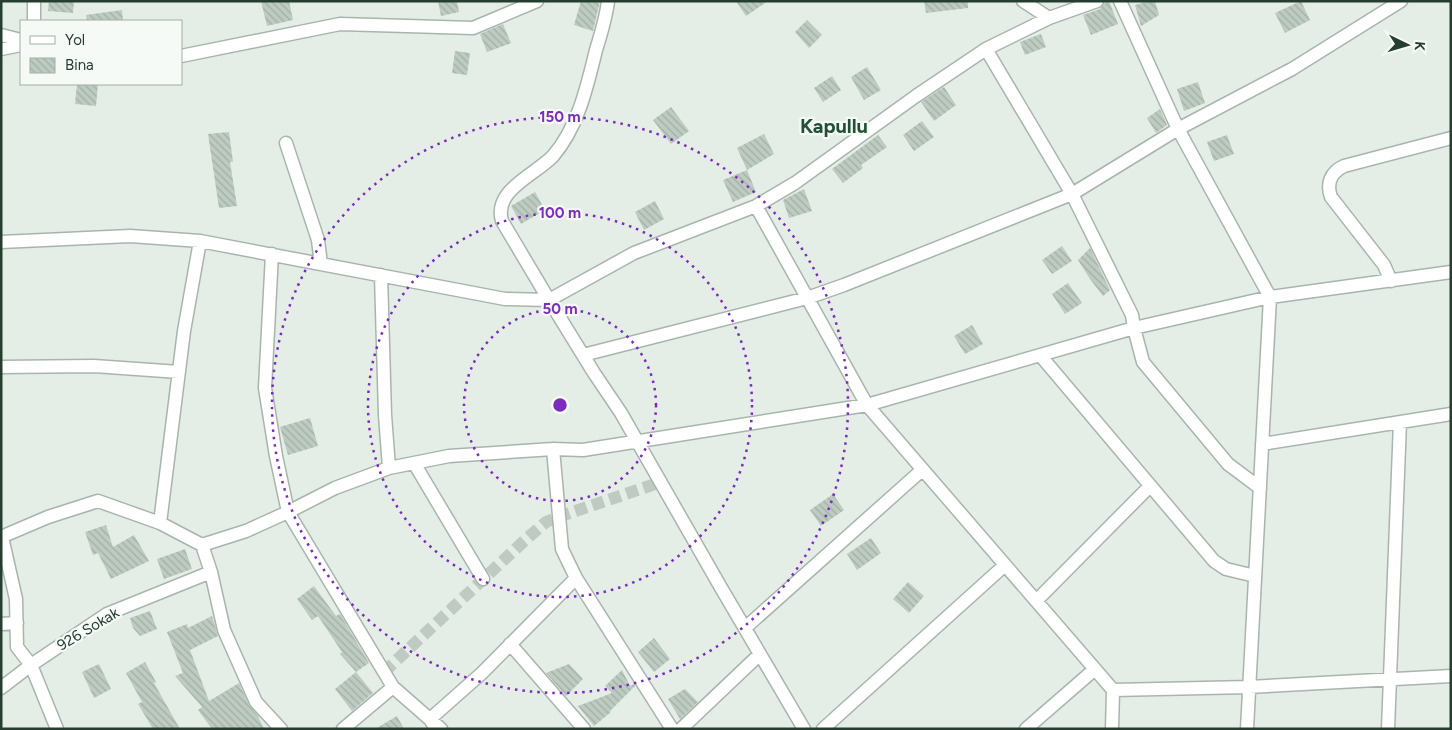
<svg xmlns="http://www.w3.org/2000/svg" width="1452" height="730" viewBox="0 0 1452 730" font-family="Figtree,sans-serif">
	<defs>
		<pattern id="building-back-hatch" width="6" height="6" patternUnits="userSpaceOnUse" patternTransform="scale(1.25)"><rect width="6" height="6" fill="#bdcbc1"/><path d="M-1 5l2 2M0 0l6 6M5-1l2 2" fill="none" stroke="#a2afa6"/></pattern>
	</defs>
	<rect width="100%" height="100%" fill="#e5ede7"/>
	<path fill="url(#building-back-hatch)" d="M49,1H74L73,13L48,11Z
		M261,1H289L293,20L267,26Z
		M438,1H457L459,12L441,16Z
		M581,1H600L593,31L574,25Z
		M736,1H768L746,16Z
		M924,1H968V8L926,13Z
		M1109,1L1118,24L1091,35L1083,15L1100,9L1105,3Z
		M1149,1H1155L1159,15L1141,26L1135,5Z
		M1301,1L1310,20L1285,33L1275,13Z
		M122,10L123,21H87L86,15Z
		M807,20L822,35L809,48L795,32Z
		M503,24L511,43L487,52L480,34Z
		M1041,34L1046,47L1025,55L1020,42Z
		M455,51L470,53L467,75L452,73Z
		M867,67L881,90L864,100L851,77Z
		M832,76L841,90L823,102L814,88Z
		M1198,82L1205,103L1184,111L1177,89Z
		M77,84H98L96,106L75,104Z
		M944,87L956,105L934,121L921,102Z
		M671,107L689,131L671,144L653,120Z
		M1160,109L1167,125L1156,133L1147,118Z
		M922,121L934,137L914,151L903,135Z
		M229,132L233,162H230L237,206L219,208L208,134Z
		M764,134L774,154L747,170L737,148Z
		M878,135L887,147L861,165L863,168L843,183L832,169Z
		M1227,135L1234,154L1214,161L1207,142Z
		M747,170L756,192L733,202L723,180Z
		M804,189L812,211L789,218L783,200Z
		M535,192L545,210L521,224L511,206Z
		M655,201L664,219L644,230L635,212Z
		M1062,246L1072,261L1052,274L1042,260Z
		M1090,248L1110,290L1103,296L1090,279L1078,260Z
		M1068,283L1082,303L1065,314L1052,294Z
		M972,325L983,344L965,354L954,336Z
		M310,418L318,446L288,455L280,427Z
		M833,494L844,510L821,526L810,510Z
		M106,525L113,547L134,535L149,561L111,579L98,553L93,555L85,532Z
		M871,538L881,553L857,570L847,554Z
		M185,549L192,569L164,579L157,559Z
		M908,582L924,596L909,613L893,599Z
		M314,586L336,616L340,614L369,663L356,672L340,654L342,652L318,616L312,620L297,599Z
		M150,611L157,629L140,636L133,628L130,618Z
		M212,616L218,636L190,650L209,701L239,683L249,705L258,716L264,729H212L198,710L202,707L175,676L183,673L167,632L187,624L188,628Z
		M654,638L670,659L654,672L638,652Z
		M145,662L156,682L154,683L180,729H153L138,704L142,702L126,673Z
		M99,664L111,689L94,698L82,672Z
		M569,664L583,679L566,696L546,673Z
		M622,670L630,686L634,684L635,686L610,711L611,712L594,726L578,706L612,693L605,686Z
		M356,672L373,693L352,711L335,689Z
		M685,689L698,702L680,719L668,699Z
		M397,716L404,729H375Z"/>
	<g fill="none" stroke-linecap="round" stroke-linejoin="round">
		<path stroke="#bfcac2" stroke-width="12" stroke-dasharray="12 6" stroke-linecap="butt" d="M384,672L524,541L546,522L558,517L661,482"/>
		<g stroke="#a8b5ac" stroke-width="15">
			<path id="minor" d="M34,1V21
				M608,1C606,18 601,34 596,50C587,87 578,127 553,156C535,175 493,190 502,221L549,300L594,373L621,413L720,586L804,729
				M1023,1L1049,18L1097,1
				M1120,1L1178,129L1270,297L1247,729
				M1,35L21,40
				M1,49L21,45
				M986,49L1072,194L1132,315L1134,328L1143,362L1228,464L1260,488
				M181,56L340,24L473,28L537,1
				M286,143L318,240L321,264
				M756,206L867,405L1113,690L1112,729
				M1,242L130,236L200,241L505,299L549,300L634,253L756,206L795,183L916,96L986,49L1049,18
				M272,254L265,388L276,456L288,512L393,687L441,729
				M381,275L385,415L389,468
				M1391,281L1384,265L1331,197C1326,183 1331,172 1344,166L1451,138
				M583,355L807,298L844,285L1072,194L1178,129L1292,69L1401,1
				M1040,355L1214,561L1226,569L1255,576
				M1,367L94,366L179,372
				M1262,444L1451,414
				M553,449L562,549L576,578L672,729
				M414,463L483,579
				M160,523L184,331L200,241
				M1,537L48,517L98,501L160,523L202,545L246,531L288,512L335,488L389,468L449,456L553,449L583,450L867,405L1134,328L1270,297L1451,272
				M2,537L16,599L17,647L31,665L57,729
				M202,545L211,572L224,630L256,702L281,729
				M1036,601L1150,486
				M1,624L17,623
				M745,628L922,470
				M510,644L584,729
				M1,688L31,665L107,614L211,572
				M1113,690L1249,687L1451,676
				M434,726L430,719L482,673L576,578
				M343,729L393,687
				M681,729L760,654
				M823,729L1005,565
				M1026,729L1095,669
				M1388,729L1400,422"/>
		</g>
		<use href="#minor" stroke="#fff" stroke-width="12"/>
	</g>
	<g fill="none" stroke="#7b2cbf" stroke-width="2.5" stroke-dasharray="2.5 5">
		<circle cx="560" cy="405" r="96"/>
		<circle cx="560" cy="405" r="192"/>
		<circle cx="560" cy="405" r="288"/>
	</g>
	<g text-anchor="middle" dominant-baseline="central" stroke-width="4.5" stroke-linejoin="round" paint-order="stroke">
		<g font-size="15" fill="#253e2f" stroke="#f5faf6">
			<text transform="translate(88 629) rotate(-31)">926 Sokak</text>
		</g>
		<g font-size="20" font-weight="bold" fill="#215035" stroke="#f5faf6">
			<text x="834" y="126">Kapullu</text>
		</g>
	</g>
	<circle cx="560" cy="405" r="8" fill="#7b2cbf" stroke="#f5faf6" stroke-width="2.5"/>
	<g font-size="15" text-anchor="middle" font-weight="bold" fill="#7b2cbf" stroke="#f5faf6" stroke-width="4.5" stroke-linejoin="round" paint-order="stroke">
		<text x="560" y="122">150 m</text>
		<text x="560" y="218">100 m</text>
		<text x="560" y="314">50 m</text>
	</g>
	<rect width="1452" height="730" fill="none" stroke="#253e2f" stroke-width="5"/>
	<rect x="20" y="20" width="162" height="65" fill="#f5faf6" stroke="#a2afa6"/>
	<rect x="30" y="36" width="25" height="8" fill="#ffffff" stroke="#a2afa6"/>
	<text x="65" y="45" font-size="15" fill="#253e2f">Yol</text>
	<rect x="30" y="58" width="25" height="15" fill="url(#building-back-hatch)" stroke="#a2afa6"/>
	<text x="65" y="70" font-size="15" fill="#253e2f">Bina</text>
	<g transform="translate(1407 45) rotate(95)" stroke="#f5faf6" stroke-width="4" paint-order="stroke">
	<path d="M0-4L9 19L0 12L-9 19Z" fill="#253e2f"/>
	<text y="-8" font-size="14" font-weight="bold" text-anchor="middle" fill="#253e2f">K</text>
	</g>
</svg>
